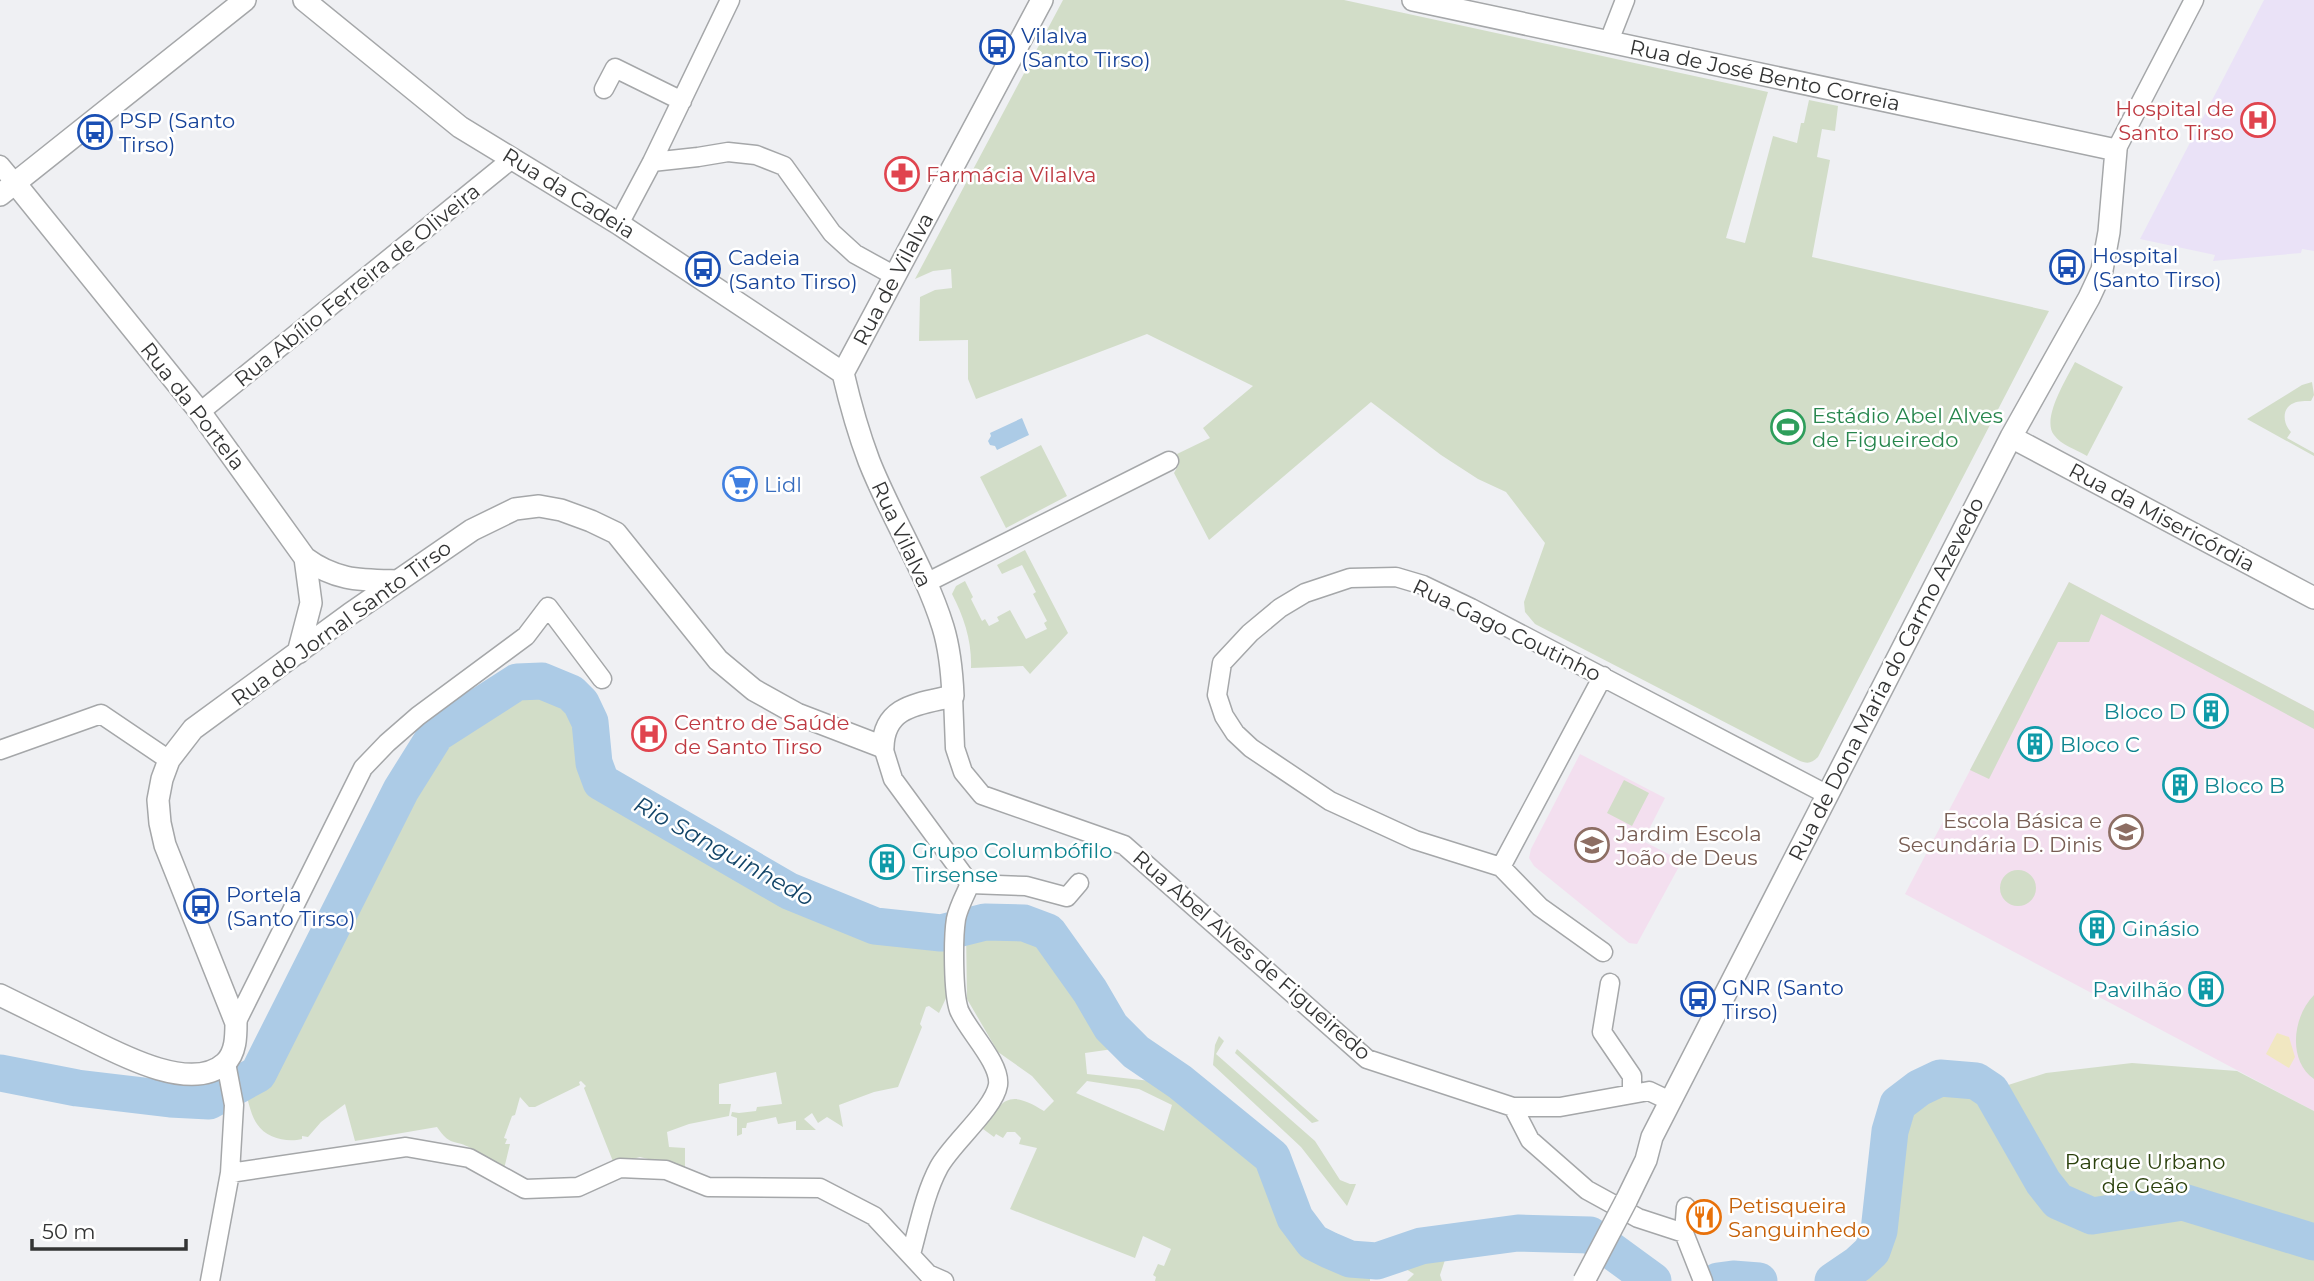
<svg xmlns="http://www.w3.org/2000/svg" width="2314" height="1281" viewBox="0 0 2314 1281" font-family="Montserrat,sans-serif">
	<rect width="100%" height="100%" fill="#eff0f3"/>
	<path fill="#f3dfef" d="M2069,582L2314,711V1111L1905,894Z
		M1580,754L1665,798L1643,841L1682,861L1637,944L1629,943L1534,866L1529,858L1531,849Z"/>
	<path fill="#eae2f7" d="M2264,0H2314V251L2302,249L2301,253L2213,261L2215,255L2140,239Z"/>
	<path fill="#d2ddc8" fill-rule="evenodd" d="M1063,0H1344L1768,92L1726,238L1745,243L1773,136L1797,143L1801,123H1804L1809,100L1838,106L1835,131L1822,129L1817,157L1830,160L1812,257L2049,311L1818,757C1811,764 1807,764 1798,760L1535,624L1525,612L1524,602L1545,543L1506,492L1478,479L1441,455L1371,402L1209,540L1174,473L1179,464L1177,454L1210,438L1203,428L1253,386L1147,334L976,399L968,379V340L919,341L920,297L935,290L952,288L951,269L933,271L915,279Z
		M2075,362L2123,387L2087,456C2077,450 2061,445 2054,435C2041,419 2067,378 2075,362Z
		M2312,382L2314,395L2311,401C2306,401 2298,401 2294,403C2281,408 2283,424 2291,432L2287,438L2314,453V456L2247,419L2302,385Z
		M1041,445L1067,496L1006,528L980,477Z
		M1025,550L1068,633L1030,674L1023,666L971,668C972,641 964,617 952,594L956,586L965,581L973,597L971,599L982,621L985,619L989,626L999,621L997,617L1010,610L1026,639L1047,629L1044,623L1047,621L1033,594L1036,592L1022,565L1002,574L997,565Z
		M2069,582L2314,711V729L2101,614L2089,642H2058L1989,779L1970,770Z
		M535,685L563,694L576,703L585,722L589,762L596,786L787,896L875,930L940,937L948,936L947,996L939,1013L929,1006L926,1007L920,1024L922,1027L898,1087L874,1092L839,1105L843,1127L827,1117L818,1123L812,1113L804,1119L816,1130H796V1121L778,1124L776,1117L747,1123L746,1128H742V1134L737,1136V1118L731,1116L732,1112L739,1113L756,1111L757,1107L782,1104L776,1072L719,1084V1104H731L729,1116L689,1124L667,1132L669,1147L685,1148V1168L640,1157L614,1164L584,1088L586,1086L581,1081L579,1082L580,1085L535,1107H529L520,1097L515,1115L512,1116L504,1138L507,1139L505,1144H510L504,1169C492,1162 481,1153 469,1147C452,1139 450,1146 437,1127L355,1141L345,1104L321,1122L308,1137L302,1136V1139C287,1143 266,1138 257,1124C250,1114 248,1098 244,1087L264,1073L406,794L440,737L510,691Z
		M1624,780L1649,793L1632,826L1607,813Z
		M2000 888a18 18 0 1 1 36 0a18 18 0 1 1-36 0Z
		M986,926L1020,927L1046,937L1085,991L1106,1027L1129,1053L1175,1084L1268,1162L1282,1203L1297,1229L1314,1249L1337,1263L1370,1272V1281H1155L1156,1277L1153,1275L1158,1264L1164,1266L1171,1249L1143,1236L1135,1258L1010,1209L1037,1148L1019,1144L1021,1138L1015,1132H1007L1003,1138L996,1134L994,1137L983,1129C1002,1099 1009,1089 1044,1111L1054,1101L1032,1076L998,1052L967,999L966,930ZM1120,1048L1160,1081V1082L1087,1074L1085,1053ZM1087,1081L1139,1089L1172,1105L1164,1131L1076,1093Z
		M2314,995V1079C2287,1060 2293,1016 2314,995Z
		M1219,1036L1224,1041L1216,1054L1315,1141L1340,1180L1350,1184H1356L1347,1206L1301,1147L1213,1065L1215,1045Z
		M1237,1049L1319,1121L1312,1123L1235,1053Z
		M2132,1063L2237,1071L2314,1111V1281H1851L1870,1265L1896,1227L1899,1208L1894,1155L1895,1135L1905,1114L1925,1096L1943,1088L1959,1086L1980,1094L2046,1073Z
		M1449,1248L1440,1275L1442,1281H1407L1414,1274L1398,1264L1411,1256Z"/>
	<path fill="#f1e7c1" d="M2277,1033L2289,1037L2295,1057L2289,1068L2266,1054Z"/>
	<path fill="#accbe6" d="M1022,418L1029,435L997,450L995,446L990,445L988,441L991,436L990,433Z"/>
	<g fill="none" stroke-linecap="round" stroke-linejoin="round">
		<path stroke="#accbe6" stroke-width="37" d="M0,1073L77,1088L170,1099L209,1101L258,1074L401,790L436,734L517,682L542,681L571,693L581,703L590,722L594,763L601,782L789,891L875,926L941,933L985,922L1024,923L1048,932L1090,991L1111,1027L1136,1052L1180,1082L1272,1157L1295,1218L1313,1242L1329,1250L1350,1259L1377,1261L1421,1246L1518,1233L1590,1235L1653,1281
			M1718,1281L1733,1279L1759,1281
			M1833,1281L1858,1264L1872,1251L1879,1231L1890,1131L1898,1104L1919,1088L1940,1078L1976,1081L1991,1091L2043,1182L2058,1201L2092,1216L2183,1202L2314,1242"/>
		<g stroke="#a5a7a9" stroke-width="21">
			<path id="minor" d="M1609,41L1625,0
				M604,89L615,68L682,101
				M2116,150L2194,0
				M652,162L698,157L728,152L756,155L784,166L832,233L855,254L895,276
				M0,165L15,183
				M619,224L652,162L730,0
				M200,412L513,158
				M926,583L1169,461
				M953,696L955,748L963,772L982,795L1124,845L1367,1059L1513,1107H1560L1649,1091L1670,1101
				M883,747L893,779L970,884
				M0,750L101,714L169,760
				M1501,867L1603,676
				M970,884L1026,886L1067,897L1079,883
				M1603,952L1540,907L1501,867L1415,840L1330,801L1251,748L1235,733L1224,716L1217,695L1222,663L1250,633L1280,608L1305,593L1350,578L1396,577L1423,585L1471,608L1826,794
				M1610,983L1602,1032L1632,1076V1093
				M236,1023L363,768L387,743L418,716L526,636L548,607L602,679
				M1513,1107L1530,1140L1587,1190L1638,1218L1684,1233L1703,1281
				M230,1173L406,1147L469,1158L525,1189L578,1187L620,1168L666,1170L708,1187L820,1188L874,1216L928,1274L944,1281
				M1684,1233L1686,1207
				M911,1254C919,1225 925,1193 939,1167C952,1143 994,1109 998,1085C1001,1063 967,1030 959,1010C953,993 953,938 956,919C958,908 965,895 970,884
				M210,1281L230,1173L234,1105L226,1063"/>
		</g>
		<g stroke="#a5a7a9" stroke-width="24">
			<path id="tertiary" d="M304,0L460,127L619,224L843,373
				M1413,0L2116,150L2109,232L2102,270L2089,298L2011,437L1652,1137L1646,1160L1626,1201
				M15,183L200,412L305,558L311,603L298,653
				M0,195L245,0
				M843,373L1042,0
				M2011,437L2314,598
				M305,558C336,581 361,580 398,581
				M0,995C24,1007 49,1019 73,1031C108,1048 189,1096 225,1063C236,1053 236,1036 236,1023L165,845L160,823L158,800L162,779L169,760L193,729L350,614L472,530L515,509L539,506L561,510L591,521L616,533L718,660L754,690L797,714L883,747C884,705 920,704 953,696C952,673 950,650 943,627C925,569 891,517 869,461C858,432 850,403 843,373"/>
		</g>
		<use href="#minor" stroke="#fff" stroke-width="18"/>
		<use href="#tertiary" stroke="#fff" stroke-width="21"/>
		<g stroke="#a5a7a9" stroke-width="24" stroke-linecap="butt">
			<path id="tertiary-bridge" d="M1584,1281L1626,1201"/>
		</g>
		<use href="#tertiary-bridge" stroke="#fff" stroke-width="21"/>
	</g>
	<defs>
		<g id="bus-ring" transform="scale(1.75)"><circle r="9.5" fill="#fff" stroke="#1a4fb4" stroke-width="1.5"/><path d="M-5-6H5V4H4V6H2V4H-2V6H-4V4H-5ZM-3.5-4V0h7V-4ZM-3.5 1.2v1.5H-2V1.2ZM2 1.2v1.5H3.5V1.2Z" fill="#1a4fb4"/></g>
		<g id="hospital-ring" transform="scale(1.75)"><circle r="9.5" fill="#fff" stroke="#e0444e" stroke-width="1.5"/><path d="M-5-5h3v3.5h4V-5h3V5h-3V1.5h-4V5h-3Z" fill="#e0444e"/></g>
		<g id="pharmacy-ring" transform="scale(1.75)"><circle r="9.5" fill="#fff" stroke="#e0444e" stroke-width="1.5"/><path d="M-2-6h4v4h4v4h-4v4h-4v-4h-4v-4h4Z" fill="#e0444e"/></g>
		<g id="stadium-ring" transform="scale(1.75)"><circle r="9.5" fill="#fff" stroke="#2e9e5b" stroke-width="1.5"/><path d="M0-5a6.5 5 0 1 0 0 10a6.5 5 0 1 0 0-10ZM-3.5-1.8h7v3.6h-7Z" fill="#2e9e5b"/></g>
		<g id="supermarket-ring" transform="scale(1.75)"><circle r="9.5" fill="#fff" stroke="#3f7fe0" stroke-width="1.5"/><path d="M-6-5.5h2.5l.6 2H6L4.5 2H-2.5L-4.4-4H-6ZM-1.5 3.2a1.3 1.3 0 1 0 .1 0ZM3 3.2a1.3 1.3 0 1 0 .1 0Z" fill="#3f7fe0"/></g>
		<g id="building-ring" transform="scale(1.75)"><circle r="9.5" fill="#fff" stroke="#0f9aa8" stroke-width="1.5"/><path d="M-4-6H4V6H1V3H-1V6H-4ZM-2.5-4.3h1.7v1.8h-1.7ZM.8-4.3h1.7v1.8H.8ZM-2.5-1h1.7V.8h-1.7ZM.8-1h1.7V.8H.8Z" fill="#0f9aa8"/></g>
		<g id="school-ring" transform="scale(1.75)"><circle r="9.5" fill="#fff" stroke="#8d6e63" stroke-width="1.5"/><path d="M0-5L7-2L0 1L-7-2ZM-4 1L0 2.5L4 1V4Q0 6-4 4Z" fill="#8d6e63"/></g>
		<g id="restaurant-ring" transform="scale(1.75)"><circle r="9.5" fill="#fff" stroke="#e8710a" stroke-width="1.5"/><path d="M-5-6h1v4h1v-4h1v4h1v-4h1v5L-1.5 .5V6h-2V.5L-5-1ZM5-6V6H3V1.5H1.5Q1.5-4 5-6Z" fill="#e8710a"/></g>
	</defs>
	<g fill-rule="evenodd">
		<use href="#bus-ring" x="997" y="47"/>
		<use href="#hospital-ring" x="2258" y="120"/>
		<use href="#bus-ring" x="95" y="132"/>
		<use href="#pharmacy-ring" x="902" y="174"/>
		<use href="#bus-ring" x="2067" y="267"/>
		<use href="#bus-ring" x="703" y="269"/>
		<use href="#stadium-ring" x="1788" y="427"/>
		<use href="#supermarket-ring" x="740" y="484"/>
		<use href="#building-ring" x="2211" y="711"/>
		<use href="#hospital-ring" x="649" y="734"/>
		<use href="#building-ring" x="2035" y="744"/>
		<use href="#building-ring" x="2180" y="785"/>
		<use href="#school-ring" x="2126" y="832"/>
		<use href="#school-ring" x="1592" y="845"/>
		<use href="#building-ring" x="887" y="862"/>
		<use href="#bus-ring" x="201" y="906"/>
		<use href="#building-ring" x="2097" y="928"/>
		<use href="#building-ring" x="2206" y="989"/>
		<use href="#bus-ring" x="1698" y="999"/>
		<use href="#restaurant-ring" x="1704" y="1217"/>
	</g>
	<g text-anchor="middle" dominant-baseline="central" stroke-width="5" stroke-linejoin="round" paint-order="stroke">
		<g font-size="21" fill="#164399" stroke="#fff" text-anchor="start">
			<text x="1021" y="35">Vilalva<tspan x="1021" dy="24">(Santo Tirso)</tspan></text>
			<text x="119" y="120">PSP (Santo<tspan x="119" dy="24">Tirso)</tspan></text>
			<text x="2092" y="255">Hospital<tspan x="2092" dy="24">(Santo Tirso)</tspan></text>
			<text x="728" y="257">Cadeia<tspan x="728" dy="24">(Santo Tirso)</tspan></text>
			<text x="226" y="894">Portela<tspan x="226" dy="24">(Santo Tirso)</tspan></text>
			<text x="1722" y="987">GNR (Santo<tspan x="1722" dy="24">Tirso)</tspan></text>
		</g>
		<g font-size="21" fill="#333434" stroke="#fff">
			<text transform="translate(1765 75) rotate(12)">Rua de José Bento Correia</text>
			<text transform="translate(569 193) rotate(32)">Rua da Cadeia</text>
			<text transform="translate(893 279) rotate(-62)">Rua de Vilalva</text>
			<text transform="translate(357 285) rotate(-39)">Rua Abílio Ferreira de Oliveira</text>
			<text transform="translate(193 406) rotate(52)">Rua da Portela</text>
			<text transform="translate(2162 517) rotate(28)">Rua da Misericórdia</text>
			<text transform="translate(902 534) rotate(65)">Rua Vilalva</text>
			<text transform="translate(341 623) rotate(-36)">Rua do Jornal Santo Tirso</text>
			<text transform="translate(1507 630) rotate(26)">Rua Gago Coutinho</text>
			<text transform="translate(1886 679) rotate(-63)">Rua de Dona Maria do Carmo Azevedo</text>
			<text transform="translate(1252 955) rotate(41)">Rua Abel Alves de Figueiredo</text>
		</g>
		<g font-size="21" fill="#be3a42" stroke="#fff" text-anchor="start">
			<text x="2234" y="108" text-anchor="end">Hospital de<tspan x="2234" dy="24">Santo Tirso</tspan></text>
			<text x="926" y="174">Farmácia Vilalva</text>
			<text x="674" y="722">Centro de Saúde<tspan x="674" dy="24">de Santo Tirso</tspan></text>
		</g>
		<g font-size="21" fill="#27864d" stroke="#fff" text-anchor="start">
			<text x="1812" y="415">Estádio Abel Alves<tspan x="1812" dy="24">de Figueiredo</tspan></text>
		</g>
		<g font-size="21" fill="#366cbe" stroke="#fff" text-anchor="start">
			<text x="764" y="484">Lidl</text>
		</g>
		<g font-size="21" fill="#0d838f" stroke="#fff" text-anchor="start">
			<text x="2186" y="711" text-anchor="end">Bloco D</text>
			<text x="2060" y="744">Bloco C</text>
			<text x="2204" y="785">Bloco B</text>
			<text x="912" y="850">Grupo Columbófilo<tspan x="912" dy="24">Tirsense</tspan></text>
			<text x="2122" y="928">Ginásio</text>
			<text x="2182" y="989" text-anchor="end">Pavilhão</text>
		</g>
		<g font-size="21" fill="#785e54" stroke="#fff" text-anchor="end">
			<text x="2102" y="820">Escola Básica e<tspan x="2102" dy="24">Secundária D. Dinis</tspan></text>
			<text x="1616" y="833" text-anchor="start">Jardim Escola<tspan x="1616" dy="24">João de Deus</tspan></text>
		</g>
		<g font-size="21" fill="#2b410d" stroke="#fff">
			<text x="2145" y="1161">Parque Urbano<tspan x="2145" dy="24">de Geão</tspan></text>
		</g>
		<g font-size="21" fill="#c56008" stroke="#fff" text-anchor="start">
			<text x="1728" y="1205">Petisqueira<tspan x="1728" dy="24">Sanguinhedo</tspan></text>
		</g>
		<g font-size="23" font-style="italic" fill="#134568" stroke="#fff">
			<text transform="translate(724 851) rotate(29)">Rio Sanguinhedo</text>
		</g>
	</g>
	<path d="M32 1239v10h154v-10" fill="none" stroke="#333434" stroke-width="3.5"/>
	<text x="42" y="1239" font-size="21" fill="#333434" stroke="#ffffff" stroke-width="5" paint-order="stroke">50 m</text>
</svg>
